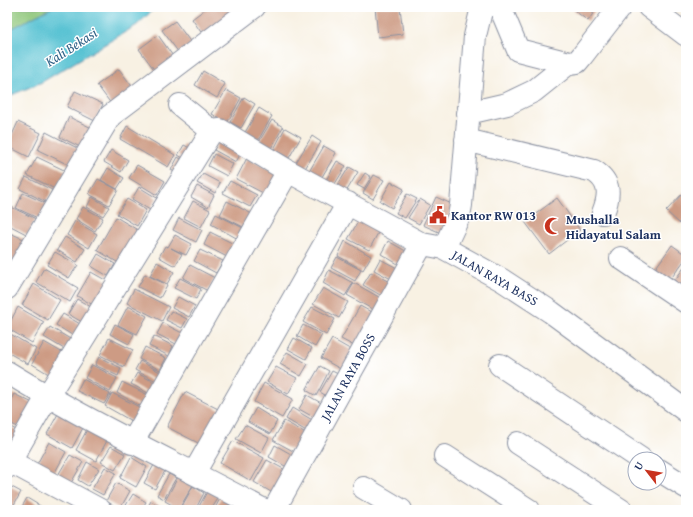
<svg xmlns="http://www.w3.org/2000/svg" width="693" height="517" viewBox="0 0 693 517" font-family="'Gentium Book Plus',serif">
	<rect width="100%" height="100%" fill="#fff"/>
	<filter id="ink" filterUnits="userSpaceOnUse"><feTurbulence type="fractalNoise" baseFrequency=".025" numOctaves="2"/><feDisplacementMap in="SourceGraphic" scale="8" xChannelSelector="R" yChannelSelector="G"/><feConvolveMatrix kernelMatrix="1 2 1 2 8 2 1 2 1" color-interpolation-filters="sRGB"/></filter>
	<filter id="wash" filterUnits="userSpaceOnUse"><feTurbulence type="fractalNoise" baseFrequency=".012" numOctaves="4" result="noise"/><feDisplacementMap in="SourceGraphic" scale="16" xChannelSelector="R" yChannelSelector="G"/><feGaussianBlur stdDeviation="0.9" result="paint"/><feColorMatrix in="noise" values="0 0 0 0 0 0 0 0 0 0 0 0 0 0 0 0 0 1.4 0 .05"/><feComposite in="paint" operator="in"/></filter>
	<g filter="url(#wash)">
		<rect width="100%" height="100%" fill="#f8f1e3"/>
		<path fill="#8ec679" stroke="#547a6c" d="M7,7H53L7,31Z"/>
		<path fill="#58c2d3" stroke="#3a7898" d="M53,7H156L137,25L42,82L7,97V31Z"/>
		<g id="blocks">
			<path fill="#cd9b84" d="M208,7H241L205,38L192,19Z
				M375,7H400L403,34L378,37Z
				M570,7H593L596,9L588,21Z
				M175,21L192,44L179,53L162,30Z
				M158,35L175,59L156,72L139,49Z
				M119,69L137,93L115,109L97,85Z
				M203,71L225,84L217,98L195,85Z
				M226,90L241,98L227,123L212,114Z
				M75,91L103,104L95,121L67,107Z
				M244,97L255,104L241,128L230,122Z
				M259,108L272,116L256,144L243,136Z
				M69,117L98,131L88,151L60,137Z
				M272,120L283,127L269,152L257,145Z
				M18,122L41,133L29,157L7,146Z
				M127,126L175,155L168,167L120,139Z
				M285,128L301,137L289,158L274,149Z
				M46,132L81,150L73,167L38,150Z
				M312,136L321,142L303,172L294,166Z
				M219,139L242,151L236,162L214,150Z
				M184,145L197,152L191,163L178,155Z
				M324,146L336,153L319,182L307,175Z
				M111,150L128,160L121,172L104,162Z
				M214,154L233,164L227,176L208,166Z
				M37,157L66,171L57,190L27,175Z
				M178,157L188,164L181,176L171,170Z
				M247,158L278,174L267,195L236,179Z
				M337,161L346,166L333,187L325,182Z
				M137,165L165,181L157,195L129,178Z
				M349,167L358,172L343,197L334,191Z
				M108,168L124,178L117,189L101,180Z
				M365,173L371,177L364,189L357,185Z
				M203,174L220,183L215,193L197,183Z
				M374,175L384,180L373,199L363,193Z
				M26,177L52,190L46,202L20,189Z
				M98,179L118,190L109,205L89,194Z
				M230,181L257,195L250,207L223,193Z
				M391,182L404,189L392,208L380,201Z
				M197,186L214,195L208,207L191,197Z
				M139,187L157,198L150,210L132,199Z
				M684,192L686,194V218L680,224L666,211Z
				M23,193L49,205L42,220L16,208Z
				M407,194L417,199L405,218L396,213Z
				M92,197L109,207L103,216L87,207Z
				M436,197L454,205L441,233L423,225Z
				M557,198L580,230L549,254L525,222Z
				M127,199L146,210L137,226L117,214Z
				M420,199L430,205L419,224L408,218Z
				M193,201L210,210L201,227L184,218Z
				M227,201L252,214L245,228L220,215Z
				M7,205L36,219L28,235L7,224Z
				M83,207L103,218L95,231L76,219Z
				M216,214L245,229L240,240L211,224Z
				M116,217L141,232L122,265L97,250Z
				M179,218L202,230L196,242L173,230Z
				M359,220L379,231L369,250L348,239Z
				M75,221L97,234L89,248L67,235Z
				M210,232L234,244L227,257L204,245Z
				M10,233L28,241L18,262L7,257V240Z
				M175,235L192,244L186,255L171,248L182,254L175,266L159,257L165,246L168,247Z
				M65,237L85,249L77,262L57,250Z
				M345,241L371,256L363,270L338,256Z
				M388,241L411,254L403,267L381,254Z
				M672,245L686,255V258L667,284L652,273Z
				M200,250L223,261L216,273L194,261Z
				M55,252L78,265L69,278L47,265Z
				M98,254L115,264L108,276L91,266Z
				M337,257L361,270L355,281L331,268Z
				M380,259L399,269L393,280L374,270Z
				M157,262L174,272L167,284L150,276Z
				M190,265L215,278L208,291L183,278Z
				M686,265V296L671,285Z
				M44,268L78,288L70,302L36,282Z
				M329,270L353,283L345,296L323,283Z
				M91,272L109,282L95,306L77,296Z
				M371,272L395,285L387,299L363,285Z
				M145,274L167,285L160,298L138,287Z
				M180,278L201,289L196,299L174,288Z
				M354,283L386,301L379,313L347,295Z
				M34,284L60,300L48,320L22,305Z
				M323,288L348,302L339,318L313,304Z
				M134,289L169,307L162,321L127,303Z
				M178,297L195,306L189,317L172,308Z
				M77,299L98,311L89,326L68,314Z
				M128,306L147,316L137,334L118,325Z
				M360,306L375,314L356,347L341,339Z
				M18,307L44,322L32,343L7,328Z
				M312,307L335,319L326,335L303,322Z
				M171,311L187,319L182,328L166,320Z
				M63,314L87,328L80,340L56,325Z
				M163,323L182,333L176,344L157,334Z
				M115,324L134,334L129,344L110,334Z
				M303,325L322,335L315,347L297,336Z
				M50,327L77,343L71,353L44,337Z
				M7,332L36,349L28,364L7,352Z
				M154,336L173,346L169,356L149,346Z
				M109,338L133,350L124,367L100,355Z
				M294,338L312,348L306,359L288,349Z
				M332,339L355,352L344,371L321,358Z
				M44,342L70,357L57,379L32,364Z
				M145,347L166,358L160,370L139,359Z
				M287,352L308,364L301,376L280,364Z
				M99,357L121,368L118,376L95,365Z
				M140,361L160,372L156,381L135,370Z
				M92,365L117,378L110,392L85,378Z
				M320,366L329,371L316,396L306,390Z
				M276,367L297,378L288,394L267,382Z
				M332,371L346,378L333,400L320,392Z
				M137,373L154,382L148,393L131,384Z
				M83,379L110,394L104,404L77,391Z
				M122,382L148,395L142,407L117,393Z
				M264,383L293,399L282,418L254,402Z
				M185,392L220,410L202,445L167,427Z
				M112,393L143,409L135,423L105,406Z
				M14,394L39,406L27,431L7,422V407Z
				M307,395L330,408L322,422L299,409Z
				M256,408L277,421L270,434L248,422Z
				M292,408L314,421L308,432L286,419Z
				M59,412L84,426L72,448L47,434Z
				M284,421L313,437L302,456L273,440Z
				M7,425L20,432L7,446Z
				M245,425L269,438L261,453L236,439Z
				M89,426L109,437L96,461L76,450Z
				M233,441L264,458L251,481L220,463Z
				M49,442L66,452L54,474L37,464Z
				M275,445L298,458L292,470L269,457Z
				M111,446L125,454L115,470L101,462Z
				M70,455L83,462L71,483L58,475Z
				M131,457L147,467L136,487L120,478Z
				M267,460L291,473L278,496L254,482Z
				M87,462L99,469L88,486L78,480Z
				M154,465L165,471L155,489L144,483Z
				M105,467L116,473L103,495L92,489Z
				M169,474L176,478L164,499L157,495Z
				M178,477L193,485L179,509L165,501Z
				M116,483L130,491L120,509L106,501Z
				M10,486L21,492L11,510H7V492Z
				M193,486L204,493L195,510H184L181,508Z
				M208,490L219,497L211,510H197Z
				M133,494L146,502L141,510H123Z
				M222,495L232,501L226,510H214Z
				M27,498L47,510H20Z
				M151,501L161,507L159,510H146Z
				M231,504L243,510H228Z"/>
		</g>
	</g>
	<g filter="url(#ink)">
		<use href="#blocks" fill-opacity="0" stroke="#8a90a0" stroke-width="1"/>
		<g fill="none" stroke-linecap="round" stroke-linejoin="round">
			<g stroke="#8a90a0" stroke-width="24">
				<path id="minor" d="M500,7L518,50L569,63L577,62L582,56L620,7
					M649,7L686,35
					M180,105L212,131
					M468,113L507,104L534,91L569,63
					M466,140L594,171C611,182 610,195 603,213
					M444,248L459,216L461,205L475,36L482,7
					M621,258L686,302
					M7,288L110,116L254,7
					M500,365L641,459
					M7,372C90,423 178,464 264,510
					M132,443L288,171
					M518,443L621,510
					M445,456L529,510
					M11,462L100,510
					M7,467L47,397L212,131L220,130L288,171L422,244L444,248L502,280L551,312L686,411
					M659,470L686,487
					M194,473L348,203
					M364,488L401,510
					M274,510L422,244"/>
			</g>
			<use href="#minor" stroke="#fff" stroke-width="22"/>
		</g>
	</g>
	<defs>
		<g id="civic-bare" transform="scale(1.38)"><path d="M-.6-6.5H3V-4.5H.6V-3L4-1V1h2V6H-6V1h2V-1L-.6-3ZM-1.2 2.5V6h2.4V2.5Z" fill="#c8321e" stroke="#fff" stroke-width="2.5" paint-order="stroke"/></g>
		<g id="mosque-bare" transform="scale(1.38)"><path d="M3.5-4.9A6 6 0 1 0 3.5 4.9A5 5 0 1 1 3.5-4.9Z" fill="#c8321e" stroke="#fff" stroke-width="2.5" paint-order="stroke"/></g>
	</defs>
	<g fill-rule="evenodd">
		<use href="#civic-bare" x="438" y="215"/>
		<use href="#mosque-bare" x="553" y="226"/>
	</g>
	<g text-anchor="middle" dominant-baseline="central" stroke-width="3" stroke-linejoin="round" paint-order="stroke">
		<g font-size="13" font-weight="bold" fill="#1b2f5e" stroke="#fff" text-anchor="start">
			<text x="451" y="215">Kantor RW 013</text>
			<text x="566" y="219">Mushalla<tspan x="566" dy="15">Hidayatul Salam</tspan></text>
		</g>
		<g font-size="13" fill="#1b2f5e" stroke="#fff">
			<text transform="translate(495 278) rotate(30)">JALAN RAYA BASS</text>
			<text transform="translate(348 377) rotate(-61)">JALAN RAYA BOSS</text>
		</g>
		<g font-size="14" font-style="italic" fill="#306287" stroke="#fff">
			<text transform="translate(71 47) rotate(-33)">Kali Bekasi</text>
		</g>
	</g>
	<rect width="693" height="517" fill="none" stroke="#fff" stroke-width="24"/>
	<g transform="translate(647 471) rotate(301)"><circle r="19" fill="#ffffff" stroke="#a4acbf"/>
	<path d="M0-3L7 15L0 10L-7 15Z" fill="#c8321e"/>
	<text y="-6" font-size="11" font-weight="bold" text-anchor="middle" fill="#1b2f5e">U</text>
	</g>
</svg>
